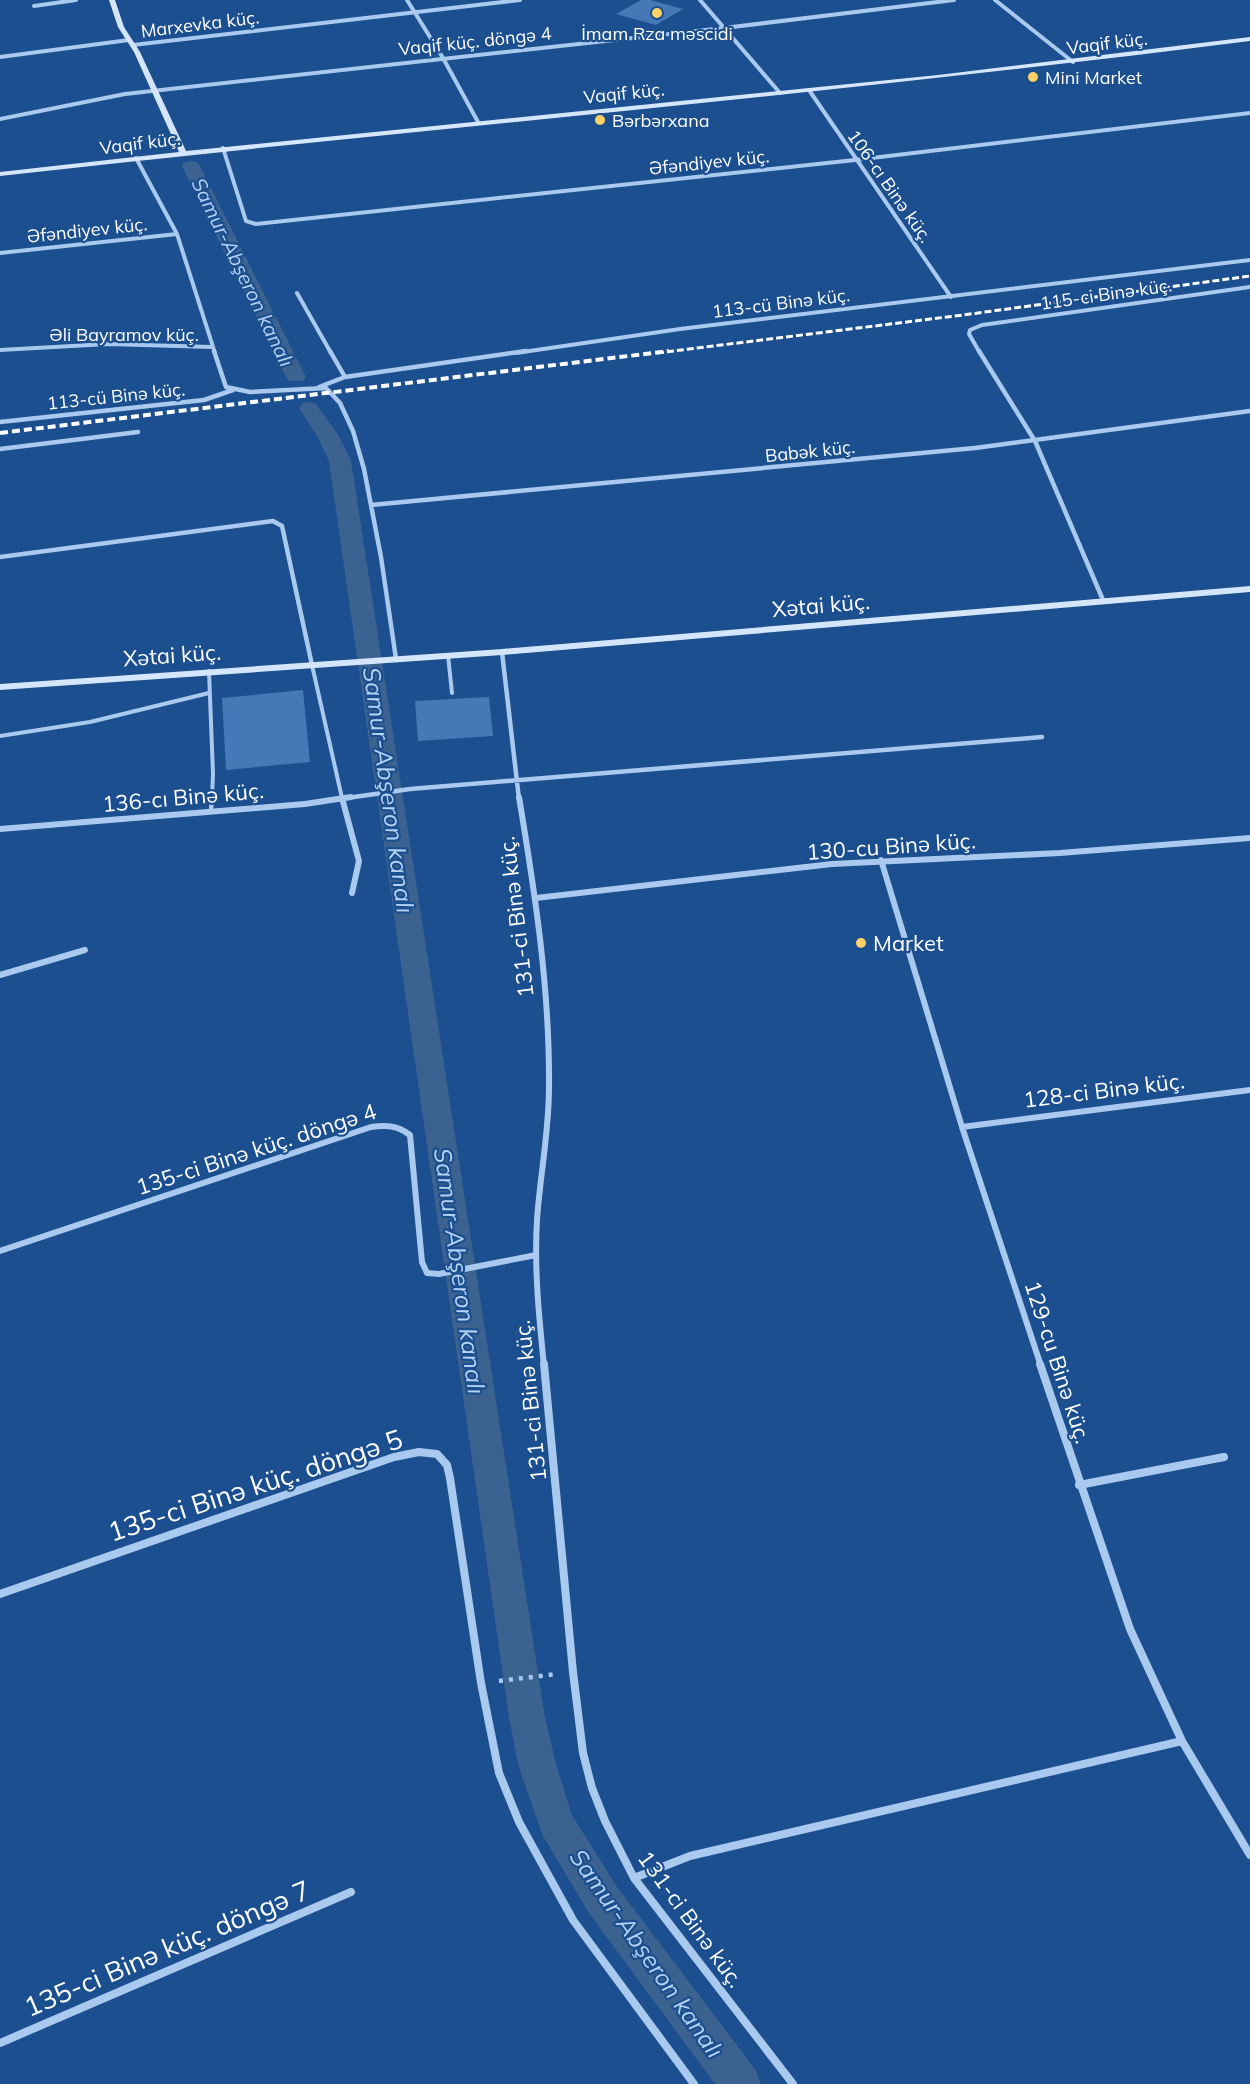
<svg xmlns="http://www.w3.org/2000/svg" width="1250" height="2084" viewBox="0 0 1250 2084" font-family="Mulish,sans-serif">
	<rect width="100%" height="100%" fill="#1b4f8f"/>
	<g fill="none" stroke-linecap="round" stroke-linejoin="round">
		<path fill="#3c6290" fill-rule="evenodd" d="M191,161L197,162L200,166L306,377L303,381H289L286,377L182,166L185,162Z
			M309,402L316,404L339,436L351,461L545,1718L557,1768L572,1815L617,1887L755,2069L761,2084H715L589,1913L543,1836L519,1768L509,1718L329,461L317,436L299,408L302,404Z"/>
	</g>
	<path fill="#4478b7" d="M641,0H650L683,9L656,25L616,14Z
		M303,690L310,762L226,770L222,698Z
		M489,697L493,736L418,741L415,701Z"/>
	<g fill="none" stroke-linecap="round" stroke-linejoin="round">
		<path stroke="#a9c9ee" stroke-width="4.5" stroke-dasharray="4 6" stroke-linecap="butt" d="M499,1681L557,1674"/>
		<path stroke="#a9c9ee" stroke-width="4" d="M448,655L452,693
			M312,665L342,798
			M209,671L213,774L212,799
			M0,736L90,722L209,693"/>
		<path stroke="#a9c9ee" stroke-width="4.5" d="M211,811L212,797"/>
		<path stroke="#a9c9ee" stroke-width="4" d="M407,0L443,58L478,122
			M700,0L780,93
			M995,0L1073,62
			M34,6L76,0
			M133,45L520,0
			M0,57L129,40
			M809,90L951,297
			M0,119L125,94L724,28L954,0
			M223,148L246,221L256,224L855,160L1250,113
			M136,158L177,234L215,353
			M0,253L177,234
			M297,293L331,353
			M0,350L108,344L212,347
			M516,353L680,329L1250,260
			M980,353L969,334L970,330L982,325L1250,287"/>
		<path stroke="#a9c9ee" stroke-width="4.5" d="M214,351L226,387L250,392L326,388L340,403L353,431L364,469L381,557L396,659
			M330,351L345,377
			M979,351L1035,441L1103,600
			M319,387L345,377L526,351
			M0,422L204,400L233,390
			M0,449L138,432
			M371,505L975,448L1250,411
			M0,557L273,521L282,526L312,665
			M502,652L519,799
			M340,799L410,789L1042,737"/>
		<path stroke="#a9c9ee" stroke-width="6" d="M519,797C535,893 550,990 549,1088C549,1132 540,1176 537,1220C534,1268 539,1317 544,1366
			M342,798L359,861L352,893
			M0,829L305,804L351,797
			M881,860L962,1127L1041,1366
			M536,898L832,864L1060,853L1250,838
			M0,975L85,950
			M962,1127L1250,1090
			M0,1251L371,1127C386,1125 397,1125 410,1135L422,1262L427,1273L439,1274L536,1255"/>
		<path stroke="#a9c9ee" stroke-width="8" d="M544,1364L573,1672L583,1753L592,1788L605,1821L634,1878L793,2084
			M1040,1364L1130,1629L1182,1741L1250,1855
			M1079,1485L1224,1457
			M0,1594L394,1457L419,1452L437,1454L447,1465L450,1478L481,1683L499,1773L519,1822L573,1920L694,2084
			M634,1878L690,1856L1182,1741
			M0,2043L351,1892"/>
		<path fill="#d6e6fa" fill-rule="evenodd" d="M109,0H115L124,27L140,52L186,151L938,75L1250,37V41C834,94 417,129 0,176V172L179,152L134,52L118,27Z
			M1250,586V592L502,655L0,690V684L502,649Z"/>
		<path stroke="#fff" stroke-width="3" stroke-dasharray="7 3" stroke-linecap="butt" d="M657,353L963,315L1250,276"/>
		<path stroke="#fff" stroke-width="4" stroke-dasharray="8 4" stroke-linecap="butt" d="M0,433L669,351"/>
	</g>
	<g fill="#ffd166" stroke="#1b4f8f" stroke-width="2">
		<circle cx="657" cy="13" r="6"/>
		<circle cx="1033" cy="77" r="6"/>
		<circle cx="600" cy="120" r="6"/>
		<circle cx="861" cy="943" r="6"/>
	</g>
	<g text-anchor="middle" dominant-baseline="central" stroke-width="4.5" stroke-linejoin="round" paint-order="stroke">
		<g font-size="18" fill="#fff" stroke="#1b4f8f">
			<text transform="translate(200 24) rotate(-7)">Marxevka küç.</text>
			<text transform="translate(475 41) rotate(-6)">Vaqif küç. döngə 4</text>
			<text transform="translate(1107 43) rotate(-7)">Vaqif küç.</text>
			<text transform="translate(624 93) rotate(-6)">Vaqif küç.</text>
			<text transform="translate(140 143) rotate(-7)">Vaqif küç.</text>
			<text transform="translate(709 162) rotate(-6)">Əfəndiyev küç.</text>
			<text transform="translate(890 186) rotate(55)">106-cı Binə küç.</text>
			<text transform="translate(87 230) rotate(-6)">Əfəndiyev küç.</text>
			<text transform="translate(1106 294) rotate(-8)">115-ci Binə küç.</text>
			<text transform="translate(781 303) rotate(-7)">113-cü Binə küç.</text>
			<text x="124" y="334">Əli Bayramov küç.</text>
			<text transform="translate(116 396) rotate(-6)">113-cü Binə küç.</text>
			<text transform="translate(810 451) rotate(-6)">Babək küç.</text>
		</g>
		<g font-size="18" fill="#fff" stroke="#1b4f8f" text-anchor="start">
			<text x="657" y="33" text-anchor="middle">İmam Rza məscidi</text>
			<text x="1045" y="77">Mini Market</text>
			<text x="612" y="120">Bərbərxana</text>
		</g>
		<g font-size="20" font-style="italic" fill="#b5d3f5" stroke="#1b4f8f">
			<text transform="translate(243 272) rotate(64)">Samur-Abşeron kanalı</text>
		</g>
		<g font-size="22" fill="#fff" stroke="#1b4f8f">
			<text transform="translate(821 605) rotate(-5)">Xətai küç.</text>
			<text transform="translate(172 655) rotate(-4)">Xətai küç.</text>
			<text transform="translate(183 797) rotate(-5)">136-cı Binə küç.</text>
			<text transform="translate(891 846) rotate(-4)">130-cu Binə küç.</text>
			<text transform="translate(516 917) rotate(-97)">131-ci Binə küç.</text>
			<text transform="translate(1104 1090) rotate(-7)">128-ci Binə küç.</text>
			<text transform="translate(256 1149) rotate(-18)">135-ci Binə küç. döngə 4</text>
			<text transform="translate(1058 1362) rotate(72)">129-cu Binə küç.</text>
			<text transform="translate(530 1401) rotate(-96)">131-ci Binə küç.</text>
			<text transform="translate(691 1919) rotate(54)">131-ci Binə küç.</text>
		</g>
		<g font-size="22" fill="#fff" stroke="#1b4f8f" text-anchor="start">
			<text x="873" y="943">Market</text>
		</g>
		<g font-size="24" font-style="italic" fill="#b5d3f5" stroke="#1b4f8f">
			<text transform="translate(389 790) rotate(82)">Samur-Abşeron kanalı</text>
			<text transform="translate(460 1271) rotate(82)">Samur-Abşeron kanalı</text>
			<text transform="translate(647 1953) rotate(55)">Samur-Abşeron kanalı</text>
		</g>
		<g font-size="27" fill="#fff" stroke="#1b4f8f">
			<text transform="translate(255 1485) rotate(-18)">135-ci Binə küç. döngə 5</text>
			<text transform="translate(167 1948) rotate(-23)">135-ci Binə küç. döngə 7</text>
		</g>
	</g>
</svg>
